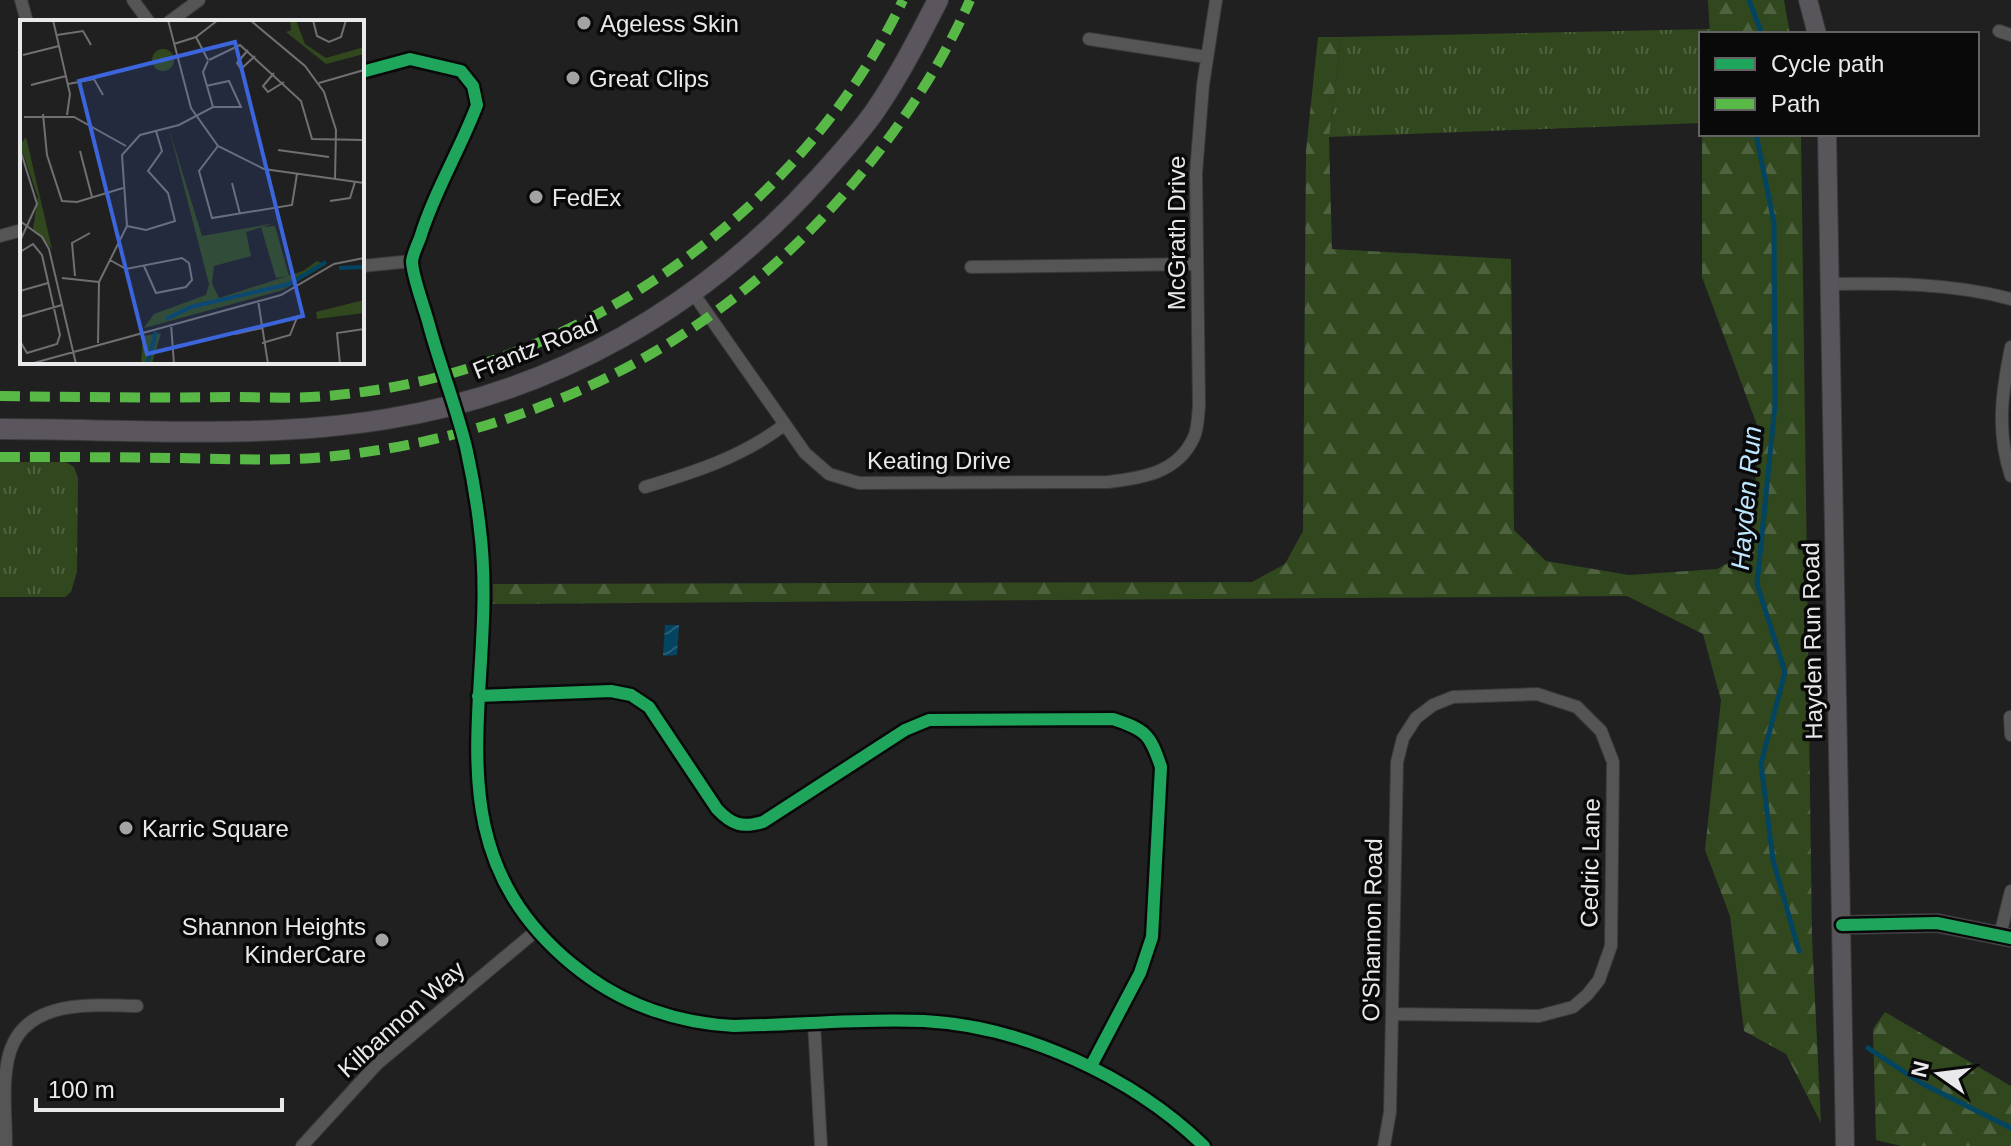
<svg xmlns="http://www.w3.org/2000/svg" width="2011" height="1146" viewBox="0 0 2011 1146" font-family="Arial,sans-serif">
	<defs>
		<pattern id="grass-tufts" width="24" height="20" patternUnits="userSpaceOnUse" patternTransform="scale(2)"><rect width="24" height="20" fill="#31481e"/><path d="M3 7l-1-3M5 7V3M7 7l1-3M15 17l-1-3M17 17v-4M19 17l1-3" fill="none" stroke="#4f623f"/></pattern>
		<pattern id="forest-firs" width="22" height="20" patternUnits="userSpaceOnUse" patternTransform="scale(2)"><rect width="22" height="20" fill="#31481e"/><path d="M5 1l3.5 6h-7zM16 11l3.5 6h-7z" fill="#4f623f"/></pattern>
		<pattern id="water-waves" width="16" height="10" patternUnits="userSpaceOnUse" patternTransform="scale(2)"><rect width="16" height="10" fill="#034461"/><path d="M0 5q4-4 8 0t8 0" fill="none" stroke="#285f78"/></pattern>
	</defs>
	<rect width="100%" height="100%" fill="#202021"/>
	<path fill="url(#grass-tufts)" d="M1711,29L1710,34H1701V123L1329,137L1341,37Z
		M0,462H66L74,467L78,478L77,572L71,592L65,597H0Z"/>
	<path fill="url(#forest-firs)" d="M1708,0H1784L1790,34H1710Z
		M1318,37H1341L1329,138L1332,249L1511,259L1514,530L1546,561L1629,575L1717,569L1749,552L1760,433L1702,277V134H1801L1812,938L1821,1123L1786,1054L1744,1031L1730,916L1705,850L1721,700L1703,634L1627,596L493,604V584L1252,582L1285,564L1303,531L1306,151Z
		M1885,1012L2011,1086V1146H1901L1876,1140L1873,1029Z"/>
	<path fill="url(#water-waves)" d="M665,625H679L677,655L663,656Z"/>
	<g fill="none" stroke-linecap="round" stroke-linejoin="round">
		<path stroke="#034461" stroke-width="5" d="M1749,0L1762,34
			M1756,134L1774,223L1775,405L1757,584L1785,672L1761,764L1773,860L1799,951
			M1868,1048L1921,1083L2011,1128"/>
		<g stroke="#3a3a3b" stroke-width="14">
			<path id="street" d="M21,0L27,22
				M133,0L149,22
				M169,22L199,0
				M1999,31L2011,35
				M1089,39L1206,57
				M362,72L410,59L461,71L473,86L477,105C460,150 434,192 420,238C417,245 413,254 412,261C412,276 425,309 429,325C440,366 456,406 466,447C472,474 477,503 480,530C500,690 422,841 573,965C619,1003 675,1023 734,1026C797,1025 860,1018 924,1021C1023,1026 1133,1077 1204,1146
				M0,236L22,230
				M362,266L412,261
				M971,267L1197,264
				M1829,284C1890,283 1952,283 2011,299
				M693,293L805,453L829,474L859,483L1108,482C1142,478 1178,473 1194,437C1198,428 1198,415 1199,406L1196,173L1203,85L1216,0
				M2011,347C2002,392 1996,431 2011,476
				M645,487C695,472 742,457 784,425
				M478,696L611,691L631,695L649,707L717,809C732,825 742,828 763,822L905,730L929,720L1113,719C1146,730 1150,734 1161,767L1152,937L1140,973L1091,1066
				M2010,717L2011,735
				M2000,935L2011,891
				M814,1023L821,1146
				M6,1146C6,1118 2,1087 8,1059C21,998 90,1005 137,1006
				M302,1146L377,1064L536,931
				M1384,1146L1390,1112L1397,762L1403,738L1416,718L1433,705L1453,697L1537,694L1577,707L1601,731L1613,762L1611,946L1599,980L1587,995L1573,1007L1539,1016L1393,1014"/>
		</g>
		<g stroke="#3a3a3b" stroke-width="20">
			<path id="secondary" d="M1808,0L1817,34
				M1827,134L1845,1146
				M1842,925L1937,923L2011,938"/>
		</g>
		<g stroke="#3a3a3b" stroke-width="22">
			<path id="primary" d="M0,429C128,429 260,440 387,419C556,392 702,307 817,180C837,158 858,135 875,111C899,76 919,37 938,0"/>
		</g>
		<use href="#street" stroke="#555556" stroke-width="12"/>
		<use href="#secondary" stroke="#58565a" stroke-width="18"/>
		<use href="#primary" stroke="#5b565e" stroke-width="20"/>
		<path stroke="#58b947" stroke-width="10" stroke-dasharray="20 10" stroke-linecap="butt" d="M0,396C76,397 153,398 229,397C261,397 294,399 326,396C566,377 799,218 903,0
			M0,457C58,457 117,457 175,458C232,459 288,462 344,455C563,428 746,325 880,150C915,104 947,53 970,0"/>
		<g stroke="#09090a" stroke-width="17">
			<path id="cycleway" d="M362,72L410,59L461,71L473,86L477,105C460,150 434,192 420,238C417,245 413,254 412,261C412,276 425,309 429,325C440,366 456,406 466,447C472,474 477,503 480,530C500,690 422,841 573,965C619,1003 675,1023 734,1026C797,1025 860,1018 924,1021C1023,1026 1133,1077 1204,1146
				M478,696L611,691L631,695L649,707L717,809C732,825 742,828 763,822L905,730L929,720L1113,719C1146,730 1150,734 1161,767L1152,937L1140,973L1091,1066
				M1842,925L1937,923L2011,938"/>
		</g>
		<use href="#cycleway" stroke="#20a55d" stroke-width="12"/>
	</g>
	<g fill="#a3a3a4" stroke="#09090a" stroke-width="3">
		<circle cx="584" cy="23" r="8"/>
		<circle cx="573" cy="78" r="8"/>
		<circle cx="536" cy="197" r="8"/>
		<circle cx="126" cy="828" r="8"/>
		<circle cx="382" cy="940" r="8"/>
	</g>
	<g text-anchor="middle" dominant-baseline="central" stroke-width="7" stroke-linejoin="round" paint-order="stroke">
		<g font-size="24" fill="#e9e9eb" stroke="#09090a" text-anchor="start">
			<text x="600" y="23">Ageless Skin</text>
			<text x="589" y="78">Great Clips</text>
			<text x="552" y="197">FedEx</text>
			<text x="142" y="828">Karric Square</text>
			<text x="366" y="926" text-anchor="end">Shannon Heights<tspan x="366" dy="28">KinderCare</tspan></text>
		</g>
		<g font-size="24" fill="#e9e9eb" stroke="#09090a">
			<text transform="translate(1176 233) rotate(-90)">McGrath Drive</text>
			<text transform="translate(535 347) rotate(-22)">Frantz Road</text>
			<text x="939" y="460">Keating Drive</text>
			<text transform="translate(1812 641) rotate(-91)">Hayden Run Road</text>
			<text transform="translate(1590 863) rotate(-89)">Cedric Lane</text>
			<text transform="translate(1372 930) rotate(-89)">O'Shannon Road</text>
			<text transform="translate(401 1019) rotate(-42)">Kilbannon Way</text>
		</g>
		<g font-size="26" font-style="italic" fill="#bfe6ff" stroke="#09090a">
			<text transform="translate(1746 498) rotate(-85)">Hayden Run</text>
		</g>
	</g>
	<g transform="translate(20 20)">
		<rect width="344" height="344" fill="#202021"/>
		<path d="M132 40a11 11 0 1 1 22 0a11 11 0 1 1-22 0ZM6,117L32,229L13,209L18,177L0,125ZM255,206L269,256L256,258L241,207ZM344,280V293L297,299L296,292Z" fill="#31481e"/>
		<path d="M270,0H276L285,24L306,38L344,27V34L306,44L266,12L271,10ZM149,109L182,216L255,203L226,212L231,236L194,246L192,263L199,278L283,251L297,241L305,245L263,270L124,308L134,294L186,275L189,264ZM141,313L132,344H121L123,316Z" fill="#31481e"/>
		<path fill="none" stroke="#034461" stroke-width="4" d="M319,248L344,247M146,299L171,287L269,264L306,242M127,344L136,312"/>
		<path fill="none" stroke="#707072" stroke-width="2" d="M33,0L50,74L47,95M148,0L171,88L198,126L244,149L344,163M230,0L285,46L304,72L316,110L315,159M293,0L297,16L309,22L321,17L326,0M37,15L63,11L71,25M176,17L188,40M154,24L176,17L198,0M228,30L217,43L221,49L235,36M3,35L39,26M189,40L220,25L281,81L292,119L344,120M188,41L183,52L193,87M254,53L243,66L248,72L264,62M299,63L344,50M48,64L74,59L83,75M11,65L46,56M23,94L27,135L42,181L57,182L103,168M4,97H54L106,126M198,126L179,151L192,198L272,185L277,154M0,129L17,184L0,221M258,130L309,137M60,131L72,177M212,163L220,194M310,181L330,178L335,162M0,201L22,217L29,229L56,344M107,206L126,210L155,201L148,173L128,151L142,131L136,111M0,232L13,224L22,235L40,315L37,324L7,333L0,321M90,240L106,249L162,238L169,243L172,260L166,267L136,273L124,246M55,256L52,223L70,213M42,258L79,262M0,271L28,263M238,280L248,344M0,297L42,285M151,304L154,344M215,314L242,308M78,323L79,262L107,206L102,135L120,115L159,105L193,87H221L209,61L186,66M242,323L270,315L278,295M156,326L186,320M10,344L261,275L314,244L344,238M320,344L317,313L344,309"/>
		<path fill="#3c65db" fill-opacity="0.15" stroke="#3c65db" stroke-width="4" d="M215,22L283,296L127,334L59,61Z"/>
		<rect width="344" height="344" fill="none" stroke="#e9e9eb" stroke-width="4"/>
	</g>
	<rect x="1699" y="32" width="280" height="104" fill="#09090a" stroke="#636364" stroke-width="2"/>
	<rect x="1715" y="58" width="40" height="12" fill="#20a55d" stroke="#636364" stroke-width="2"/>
	<text x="1771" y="72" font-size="24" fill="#e9e9eb">Cycle path</text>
	<rect x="1715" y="98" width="40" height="12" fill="#58b947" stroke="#636364" stroke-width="2"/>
	<text x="1771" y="112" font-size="24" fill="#e9e9eb">Path</text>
	<g transform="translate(1939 1074) rotate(284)" stroke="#09090a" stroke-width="6" paint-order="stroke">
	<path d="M0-6L14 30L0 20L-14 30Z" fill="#e9e9eb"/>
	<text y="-12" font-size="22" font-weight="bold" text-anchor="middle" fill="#e9e9eb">N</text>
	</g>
	<path d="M36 1098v12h246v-12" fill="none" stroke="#e9e9eb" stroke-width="4"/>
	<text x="48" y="1098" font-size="24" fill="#e9e9eb" stroke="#09090a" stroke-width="6" paint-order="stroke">100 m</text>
</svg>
